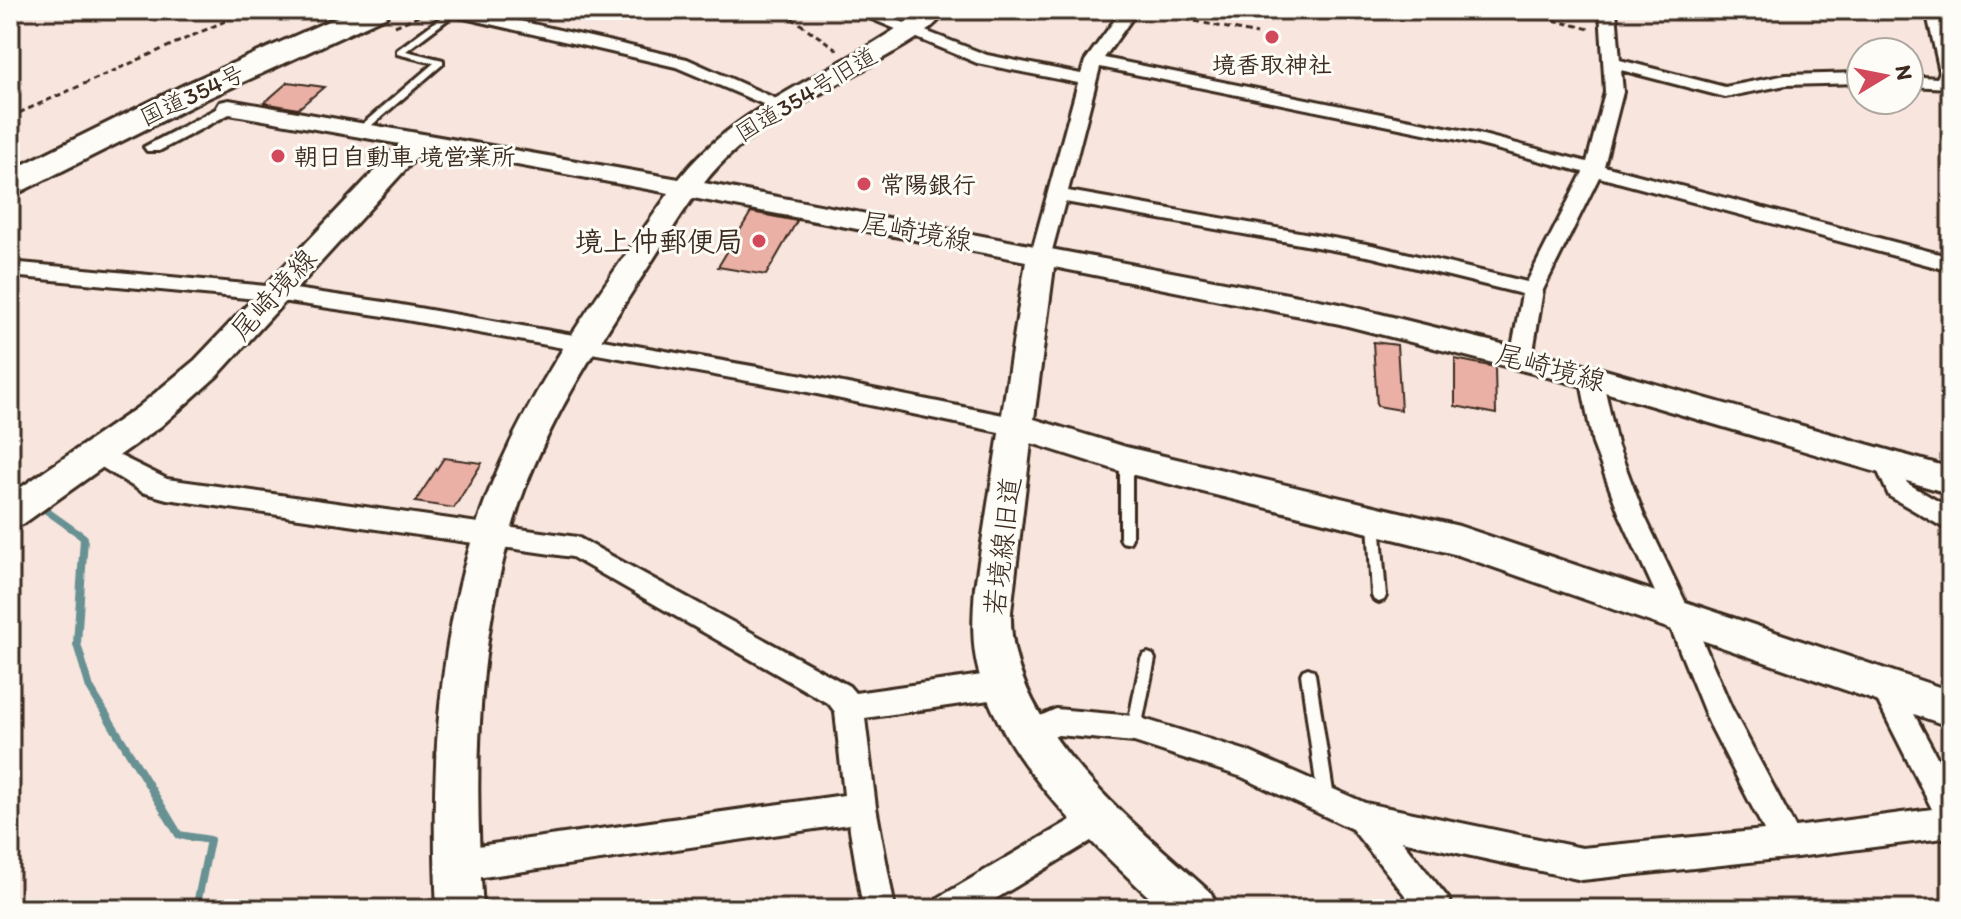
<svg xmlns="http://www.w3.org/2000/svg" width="1961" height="919" viewBox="0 0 1961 919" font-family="Itim,'Klee One',sans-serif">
	<rect width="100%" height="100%" fill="#f7e5de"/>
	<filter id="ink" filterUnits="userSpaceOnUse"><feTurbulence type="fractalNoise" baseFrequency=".0125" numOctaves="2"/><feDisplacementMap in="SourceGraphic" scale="16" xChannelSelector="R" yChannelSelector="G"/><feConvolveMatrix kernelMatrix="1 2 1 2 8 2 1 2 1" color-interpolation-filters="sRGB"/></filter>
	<g filter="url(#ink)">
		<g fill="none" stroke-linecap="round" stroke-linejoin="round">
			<path stroke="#689193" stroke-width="7" d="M44,509L82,536"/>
			<path stroke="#689193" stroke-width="8" d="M79,534L84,538L77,644L90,688L179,835L210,840L196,909"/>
		</g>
		<path fill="#eab0a5" stroke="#3b2a1e" stroke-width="2" d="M288,82L324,87L298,109L264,103Z
			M751,212L797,221L766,275L718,267Z
			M1373,342L1397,345L1401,410L1377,406Z
			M1455,359L1495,367L1496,414L1455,406Z
			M444,458L482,463L454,508L415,502Z"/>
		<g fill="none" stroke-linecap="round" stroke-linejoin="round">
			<g stroke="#3b2a1e" stroke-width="6">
				<path id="lane" d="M451,10L459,11L406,51L443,60V64L365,131H359V127L434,63L397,54V50Z
					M1126,455L1130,457L1132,460V538L1130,542L1126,543L1122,542L1120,538V460L1122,457Z
					M1374,516L1378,517L1380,521L1386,596L1384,600L1379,602L1374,600L1372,596L1368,521L1370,517Z
					M1148,653L1153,655L1155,659L1141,729L1139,734L1134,736L1129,734L1127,729L1141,659L1143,655Z
					M1308,668L1313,670L1315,674L1334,798L1331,803L1326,805L1321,803L1318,798L1301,674L1303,670Z"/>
			</g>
			<g stroke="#3b2a1e" stroke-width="6">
				<path id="street" d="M471,10L687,59L792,106L789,110H777L676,67L455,16L447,11Z
					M581,10H620L606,19Z
					M1122,10H1138L1104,58L1475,133L1587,162L1605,92L1600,10H1616L1620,60L1725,87L1786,75L1861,73V83L1786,85L1725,97L1621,70L1623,92L1604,166L1951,257V271L1599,177L1543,290L1532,358L1529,364H1513L1510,358L1522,294L1372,257L1065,202L1051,254L1041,261L1034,259L1031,254L1078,83L977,63L860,14L862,11H874L987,55L1081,74L1085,61ZM1100,67L1473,143L1583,172L1527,282L1372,245L1068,191Z
					M1926,10H1942L1951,49L1950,88L1909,86V76L1937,78L1940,72Z
					M229,102L238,107L235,111L159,151H147L144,147Z
					M10,262L288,288L384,302L798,374L1018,418L1026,421L1030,427L1026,433L1018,436L798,390L384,316L288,302L10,276Z
					M1591,369L1599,371L1602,377L1617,444L1643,513L1691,614L1731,707L1795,827L1932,809L1869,684L1873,675L1883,671L1893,675L1951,783V837L1797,857L1582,880L1402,841L1448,898L1453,909H1416L1352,829L1242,777L1134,742L1058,735L1030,748L1020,745L1015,735L1020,725L1056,709L1134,716L1247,751L1365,803L1582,848L1764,830L1709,723L1665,614L1619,513L1593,444L1580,377L1583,371Z
					M98,445L167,479L577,537L849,686L855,693L1003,672L1013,676L1017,685L1013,694L1003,698L865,718L876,807L895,909H863L849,824L456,881L445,876L440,865L445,854L456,849L844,795L835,712L829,704L572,557L167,499L142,492L90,460L86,454L90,448Z
					M1886,454L1895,456L1907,483L1951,509V532L1889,496L1874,463L1877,456Z
					M1098,804L1109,808L1113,819L1109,830L979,909H933L938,898Z"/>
			</g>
			<g stroke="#3b2a1e" stroke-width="6">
				<path id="secondary" d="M922,10H947C932,32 901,48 878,61C817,97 748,126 704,183L1340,304L1591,366L1951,468V494L1591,388L1340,324L1054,267L1034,419L1126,447L1459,526L1951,691V727L1458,555L1126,473L1031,443L1011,612C1007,727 1133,822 1211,893L1218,909H1162C1094,845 1004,765 979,673C971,644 973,616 975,587L1026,261L693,198C673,226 656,256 637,284C593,353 547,424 520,502C476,633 473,773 483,909H437C430,773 437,630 485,501C527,390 601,290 669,193L425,148L217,376L161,426L23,524L10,528V495L137,408L195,360L400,144L229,114L220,112L217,107L220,102L229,100L679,179C741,99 844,71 922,10Z"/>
			</g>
			<g stroke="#3b2a1e" stroke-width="6">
				<path id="highway" d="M353,10H391L387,16L206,99L22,191L10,194V171L184,85Z"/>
			</g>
			<path stroke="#3b2a1e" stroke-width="3" stroke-dasharray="6 4" stroke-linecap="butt" d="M773,10L790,17L838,50
				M1515,10L1589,29
				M1146,11L1257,34
				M395,26L423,14
				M10,117L250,10"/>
			<use href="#lane" fill="#fdfcf7" fill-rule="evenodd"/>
			<use href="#street" fill="#fdfcf7" fill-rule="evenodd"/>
			<use href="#secondary" fill="#fdfcf7" fill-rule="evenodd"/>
			<use href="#highway" fill="#fdfcf7" fill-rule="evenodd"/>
		</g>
	</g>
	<g fill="#d1495b" stroke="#fdfcf7" stroke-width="3">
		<circle cx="1272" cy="37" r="8"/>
		<circle cx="278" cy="156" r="8"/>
		<circle cx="864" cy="184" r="8"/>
		<circle cx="759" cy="241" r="8"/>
	</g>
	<g text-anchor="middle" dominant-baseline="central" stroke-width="6" stroke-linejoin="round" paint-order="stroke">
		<g font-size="24" font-weight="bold" fill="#3b2a1e" stroke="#fdfcf7" text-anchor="start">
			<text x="1272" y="64" text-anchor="middle">境香取神社</text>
			<text x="294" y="156">朝日自動車 境営業所</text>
			<text x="880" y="184">常陽銀行</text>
		</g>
		<g font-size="24" fill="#3b2a1e" stroke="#fdfcf7">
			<text transform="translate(806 94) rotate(-31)">国道354号旧道</text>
			<text transform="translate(192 95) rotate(-25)">国道354号</text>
		</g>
		<g font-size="28" fill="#3b2a1e" stroke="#fdfcf7">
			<text transform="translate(917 231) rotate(10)">尾崎境線</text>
			<text transform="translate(273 294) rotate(-48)">尾崎境線</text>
			<text transform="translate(1551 367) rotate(15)">尾崎境線</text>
			<text transform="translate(1002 546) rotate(-83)">若境線旧道</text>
		</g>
		<g font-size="28" font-weight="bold" fill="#3b2a1e" stroke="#fdfcf7" text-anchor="end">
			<text x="743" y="241">境上仲郵便局</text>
		</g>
	</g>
	<rect width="1961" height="919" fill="none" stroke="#fdfcf7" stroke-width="40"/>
	<rect x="20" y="20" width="1921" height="879" fill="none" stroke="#3b2a1e" stroke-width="3" filter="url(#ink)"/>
	<g transform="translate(1885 76) rotate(80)"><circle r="38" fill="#fdfcf7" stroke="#afa8a0" stroke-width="2"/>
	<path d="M0-6L14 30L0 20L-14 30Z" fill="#d1495b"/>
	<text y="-12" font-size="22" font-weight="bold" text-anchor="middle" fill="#3b2a1e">N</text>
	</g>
</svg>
